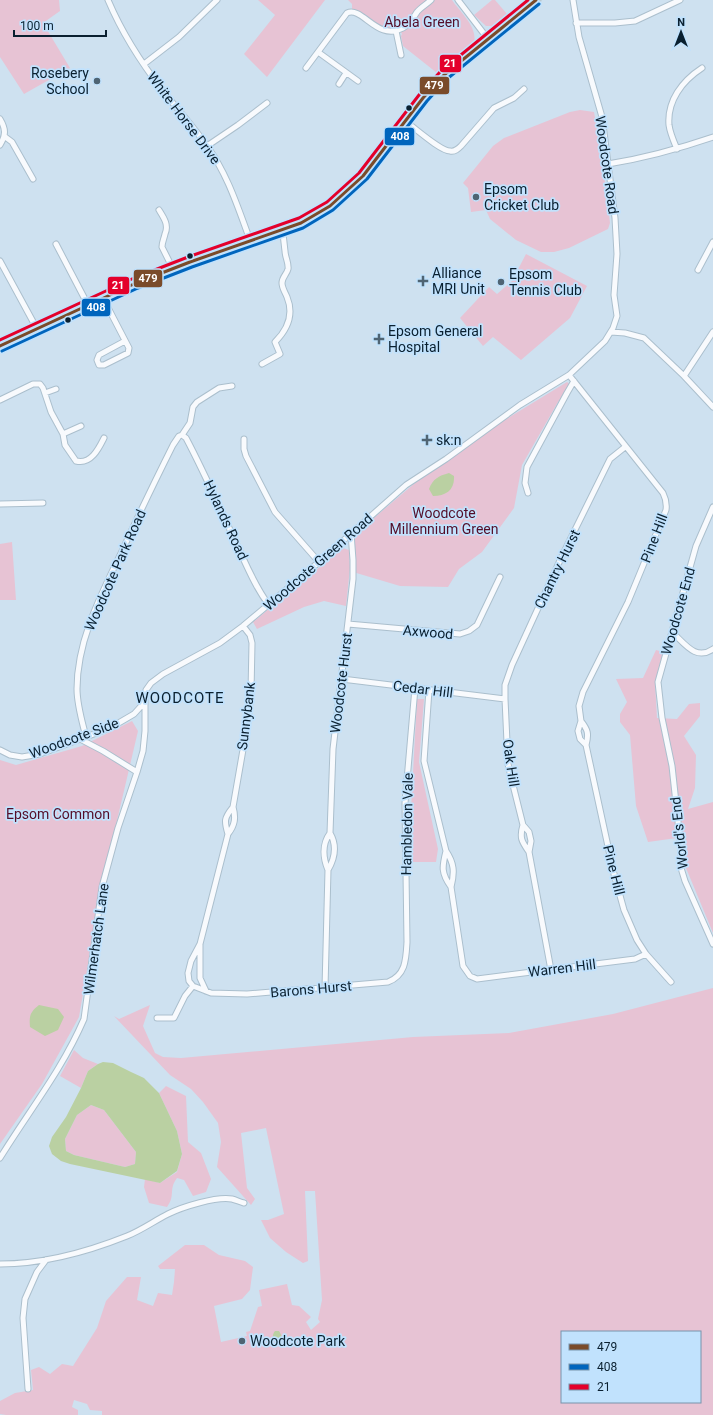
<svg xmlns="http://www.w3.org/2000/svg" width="713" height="1415" viewBox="0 0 713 1415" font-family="Roboto,sans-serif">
	<rect width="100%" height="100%" fill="#cee1f0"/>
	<path fill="#e7c3d4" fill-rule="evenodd" d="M0,0H59L60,11L43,23L70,68L24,94L0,57Z
		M258,0H325L267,77L244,54L275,15Z
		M348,0H452C460,12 478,27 474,43L437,73L403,46L401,36L402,34L398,28C379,31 368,17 352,9V4Z
		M492,0H495L507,14L492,26H486L474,15Z
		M580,110L594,112C601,149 606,186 610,223L608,229L569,248L554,252H541L516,240L490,219L486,210L471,212L468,188L463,183L493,146L504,138L570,112Z
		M526,254L587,286L570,318L521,360L493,337L483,346L460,318L489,287L497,294L512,281Z
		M567,382L571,385L558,402L522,465L514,508L482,552L459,569L448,587L400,586L353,572L355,534L415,483L503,421Z
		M12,542L16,600H0V544Z
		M343,548L349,550L350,568L346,606L324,601L304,607L257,629L253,622Z
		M656,650L663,652L655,682L657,718L677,719L689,704L700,703V716L684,736L696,755L695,788L688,809L713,802V933L686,868L684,837L648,842L636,806L630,735L620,722V714L627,702L616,679L643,678Z
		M417,699H424L419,762L438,849L436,862H411V810Z
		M132,721L138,731L100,893L79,1017L42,1084L0,1144V760L16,765L82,746Z
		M713,988V1415H102V1411L90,1410L87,1404L74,1400L72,1407L78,1410V1415H6L0,1414V1401L15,1393L33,1390L31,1370L39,1367L50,1374L62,1364L73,1366L97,1328L106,1301L127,1277H141L137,1300L153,1306L158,1293L172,1295L174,1282L175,1269H160L158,1266L185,1245H204L219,1255L245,1261L253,1267L250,1290L242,1299L214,1306L221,1342L247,1336L246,1332L250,1331L258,1307L262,1306L259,1290L287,1284L292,1305L299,1306L311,1317L306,1322L311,1330L320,1322L318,1319L322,1300L315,1191H305L308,1261L303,1263L286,1252L270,1238L261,1220H268L284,1214L266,1128L241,1133L247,1188L255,1199L251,1205L217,1167L221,1142L218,1123L203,1102L191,1089L170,1075L114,1016L119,1019L150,1005L143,1026L155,1053L163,1057L181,1058L413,1037L509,1033L613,1014ZM562,1332H700V1402H562Z
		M74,1050L83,1058L98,1064L88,1071L81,1088L60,1076Z
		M166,1086L186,1096L188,1142L201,1153L211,1179L206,1192L193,1196L184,1180L177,1178C168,1190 176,1195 167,1207L149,1203L144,1187L145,1179L160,1183L177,1172L182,1154L177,1131L159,1093Z
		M91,1105L104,1110L136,1152L135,1164L125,1167L74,1155L66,1151L65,1139L77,1115Z"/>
	<path fill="#bad0a2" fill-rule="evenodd" d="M449,473L454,476C455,490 446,496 433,496L429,489C433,479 438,476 449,473Z
		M39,1005L58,1009L64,1017L58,1030L45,1036L30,1027C29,1016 30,1012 39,1005Z
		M103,1062L113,1063L131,1072L144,1078L159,1093L177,1131L182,1154L177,1171L160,1183L70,1164L61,1161L52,1154L49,1146L52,1137L66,1117L81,1088L88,1071L98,1064ZM91,1105L104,1110L136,1152L135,1164L125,1167L74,1155L66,1151L65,1139L77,1115Z
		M275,1331H279C282,1336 283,1340 281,1345H278C273,1341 271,1336 275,1331Z"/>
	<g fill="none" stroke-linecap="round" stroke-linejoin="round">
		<g stroke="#abbfcd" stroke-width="7">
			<path id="street" d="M108,0C122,33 142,64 163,91C178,110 194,127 207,146C228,175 238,208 250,240
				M458,0L488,39
				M576,23H615L635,21L680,0
				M396,31L401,55
				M318,52L358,81
				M144,64L179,37L217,0
				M306,68L347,13C363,6 377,42 403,28C410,24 413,18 417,12C421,7 427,4 431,0
				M339,84L346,73
				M0,119C6,129 6,135 0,145
				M405,121C414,127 440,151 450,151C455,152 458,149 461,146L494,108L514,98L524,89
				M4,136L12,142L33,179
				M207,146L238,125L267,103
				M677,149C674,142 670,133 669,125C667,101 682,81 702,68
				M608,164C644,158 678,149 713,137
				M159,210C164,218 169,225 165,234C164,239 162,242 162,247L173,269
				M56,244L88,305
				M0,261L37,329
				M698,270L713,242
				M103,298L129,348L128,353L104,365H99L97,360L99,355L125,341
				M611,332L625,333L644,338L684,376L713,407
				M262,364L280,354L275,342C288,329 294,314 287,297C285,292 282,288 282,283C282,277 287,274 288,269C289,263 285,257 285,251C284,244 284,238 282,230
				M569,375L663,493C666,499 667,503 666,510L628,602L583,692L579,706L581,721L578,731L580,739L586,745
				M684,376L713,332
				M45,393L56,389
				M0,400L33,384H40L43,388L51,412L63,434
				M81,426L63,434L65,445L76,461C91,465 99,448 104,438
				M182,435L186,438C204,472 220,508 236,543C246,564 255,587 269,605
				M182,435L190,423L193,407L197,402L219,388L232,386
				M244,439V449L246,456L275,512L319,562
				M528,493L525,483L527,467L567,393L574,381
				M0,504L43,503
				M713,507L696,546L658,682L662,718L672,766L681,849V868L685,881L713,944
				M348,624L460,634L469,631L477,625L500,577
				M673,633C685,644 696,661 713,649
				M342,679L505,699
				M429,690L424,761L446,851C454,863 455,872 451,887L463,966L470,976L477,979L635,959L646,954
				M581,721C588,730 589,734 586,745L614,874L624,910L637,940L646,954L671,982
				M86,737C82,721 77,705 77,689C77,639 102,593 123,549C139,514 156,479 173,445L179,436L182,435
				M80,739L103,751L137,772
				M0,750L10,755L22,757L40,754L110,728L134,714L144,703
				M523,825C519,838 522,842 529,852
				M228,834C224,821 224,818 233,807L248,721L251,692L252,643L250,635L243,626
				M446,851C442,867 441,873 451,887
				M328,870C335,858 337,845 330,833
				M200,944L191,961L188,973L189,981L193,986L211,993L247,994L388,982C406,975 406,959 407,942L405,803L415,688
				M551,970L529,852L531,841L529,832L523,825L511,777L508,764L505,699V685L512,665L562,556L610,459L625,447
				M325,988L328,870C323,858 322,844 330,833L333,749L353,579V560L351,533
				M206,991L200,978V944L228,834C235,825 236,818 233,807
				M157,1018H174L185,996L193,986
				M0,1158C29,1111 62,1070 84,1019L102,887L118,828L137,772L143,751L145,731V696L146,690L151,683L163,674L220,643L243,626L319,562L406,485L446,459L520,405L569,375L605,341L613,328L617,316L614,295L617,254L615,218L602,117L579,37L573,0
				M0,1264C43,1264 87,1252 127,1236C142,1230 154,1221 168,1214C182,1207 217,1196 232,1199C236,1200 240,1202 244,1203
				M28,1389L23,1318L25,1299L37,1272L46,1260"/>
		</g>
		<g stroke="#b3c0c8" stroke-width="11">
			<path id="highway" d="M0,346L136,283L190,262L301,223L330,206L363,176L423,98L444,75L536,0"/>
		</g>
		<use href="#street" stroke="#f8fafd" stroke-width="5"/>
		<use href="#highway" stroke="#c6d7d7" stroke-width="9"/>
		<g stroke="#c1e2fd" stroke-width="6">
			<path id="bus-1" d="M0,346L136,283L190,262L301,223L330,206L363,176L423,98L444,75L536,0"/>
		</g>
		<g stroke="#c1e2fd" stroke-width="6">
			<path id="bus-2" d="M2,351L138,288L192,267L303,228L333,210L367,179L427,101L447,79L539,4"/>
		</g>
		<g stroke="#c1e2fd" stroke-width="6">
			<path id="bus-3" d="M0,340L134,278L188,257L299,218L327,202L359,173L419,95L440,72L528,0"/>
		</g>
		<use href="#bus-1" stroke="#7a4b2a" stroke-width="3"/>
		<use href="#bus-2" stroke="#0065bd" stroke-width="3"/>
		<use href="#bus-3" stroke="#e4002b" stroke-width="3"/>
	</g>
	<g fill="#4f6473" stroke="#c1e2fd" stroke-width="1.5">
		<circle cx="97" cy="81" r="4"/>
		<circle cx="476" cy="197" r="4"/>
		<path d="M421 275h4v4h4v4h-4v4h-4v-4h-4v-4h4z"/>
		<circle cx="501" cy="282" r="4"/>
		<path d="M377 333h4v4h4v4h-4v4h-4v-4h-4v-4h4z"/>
		<path d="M425 434h4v4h4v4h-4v4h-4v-4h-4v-4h4z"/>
		<circle cx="242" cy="1341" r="4"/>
	</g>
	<g fill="#0a2030" stroke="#c1e2fd" stroke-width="1.5">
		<circle cx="409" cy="108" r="3.5"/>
		<circle cx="190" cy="256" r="3.5"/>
		<circle cx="68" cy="320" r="3.5"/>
	</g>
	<g text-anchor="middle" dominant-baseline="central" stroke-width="3.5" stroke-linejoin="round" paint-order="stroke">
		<g font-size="14" fill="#540d28" stroke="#c1e2fd">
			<text x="422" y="22">Abela Green</text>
			<text x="444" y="513">Woodcote<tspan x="444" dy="16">Millennium Green</tspan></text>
			<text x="58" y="814">Epsom Common</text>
		</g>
		<g font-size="14" fill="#0a2030" stroke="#c1e2fd" text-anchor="start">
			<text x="89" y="73" text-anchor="end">Rosebery<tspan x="89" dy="16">School</tspan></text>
			<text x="484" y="189">Epsom<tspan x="484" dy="16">Cricket Club</tspan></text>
			<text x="432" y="273">Alliance<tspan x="432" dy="16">MRI Unit</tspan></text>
			<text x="509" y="274">Epsom<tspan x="509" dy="16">Tennis Club</tspan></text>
			<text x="388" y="331">Epsom General<tspan x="388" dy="16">Hospital</tspan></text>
			<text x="436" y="440">sk:n</text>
			<text x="250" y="1341">Woodcote Park</text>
		</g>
		<g font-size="14" fill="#0a2030" stroke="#c1e2fd">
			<text transform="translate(184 118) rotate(53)">White Horse Drive</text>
			<text transform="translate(607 165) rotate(82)">Woodcote Road</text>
			<text transform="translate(226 520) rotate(65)">Hylands Road</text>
			<text transform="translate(654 538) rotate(-69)">Pine Hill</text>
			<text transform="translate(318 562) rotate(-41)">Woodcote Green Road</text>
			<text transform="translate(557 569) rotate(-64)">Chantry Hurst</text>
			<text transform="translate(115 570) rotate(-66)">Woodcote Park Road</text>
			<text transform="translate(678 611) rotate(-74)">Woodcote End</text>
			<text transform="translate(428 632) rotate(5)">Axwood</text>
			<text transform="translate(341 683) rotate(-83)">Woodcote Hurst</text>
			<text transform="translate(423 689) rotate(7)">Cedar Hill</text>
			<text transform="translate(246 716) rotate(-83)">Sunnybank</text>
			<text transform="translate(74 738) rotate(-20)">Woodcote Side</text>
			<text transform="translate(511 763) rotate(82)">Oak Hill</text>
			<text transform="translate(407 824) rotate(-89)">Hambledon Vale</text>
			<text transform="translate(679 833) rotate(-96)">World's End</text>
			<text transform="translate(614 870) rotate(76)">Pine Hill</text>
			<text transform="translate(96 939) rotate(-82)">Wilmerhatch Lane</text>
			<text transform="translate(562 968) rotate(-7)">Warren Hill</text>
			<text transform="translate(311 989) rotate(-5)">Barons Hurst</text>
		</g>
		<g font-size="15" letter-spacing="1" fill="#0a2030" stroke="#c1e2fd">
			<text x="180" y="698">WOODCOTE</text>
		</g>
	</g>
	<g stroke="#c1e2fd" stroke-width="1.5">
		<rect x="439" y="54" width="23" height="19" rx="4" fill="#e4002b"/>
		<rect x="419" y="76" width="31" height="19" rx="4" fill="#7a4b2a"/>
		<rect x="384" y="127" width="31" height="19" rx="4" fill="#0065bd"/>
		<rect x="133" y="269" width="30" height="19" rx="4" fill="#7a4b2a"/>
		<rect x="107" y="276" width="23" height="19" rx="4" fill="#e4002b"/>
		<rect x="81" y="298" width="30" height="19" rx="4" fill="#0065bd"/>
	</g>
	<g font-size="11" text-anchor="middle" font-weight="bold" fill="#fff">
		<text x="450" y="67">21</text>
		<text x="434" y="89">479</text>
		<text x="400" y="140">408</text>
		<text x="148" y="282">479</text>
		<text x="118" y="289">21</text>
		<text x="96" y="311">408</text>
	</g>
	<rect x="561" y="1331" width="140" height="72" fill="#c1e2fd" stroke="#7894ab"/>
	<rect x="569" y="1344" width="20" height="6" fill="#7a4b2a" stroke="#7894ab"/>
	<text x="597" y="1351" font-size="12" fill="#0a2030">479</text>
	<rect x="569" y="1364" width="20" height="6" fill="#0065bd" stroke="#7894ab"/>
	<text x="597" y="1371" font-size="12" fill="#0a2030">408</text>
	<rect x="569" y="1384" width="20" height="6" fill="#e4002b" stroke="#7894ab"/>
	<text x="597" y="1391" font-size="12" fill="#0a2030">21</text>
	<g transform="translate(681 32)" stroke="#c1e2fd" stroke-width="3" paint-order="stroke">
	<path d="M0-3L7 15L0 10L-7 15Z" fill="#0a2030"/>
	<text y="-6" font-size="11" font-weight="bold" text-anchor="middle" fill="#0a2030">N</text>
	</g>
	<path d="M14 30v6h92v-6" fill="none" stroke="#0a2030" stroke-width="2"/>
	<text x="20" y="30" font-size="12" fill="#0a2030" stroke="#c1e2fd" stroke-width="3" paint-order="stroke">100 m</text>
</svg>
